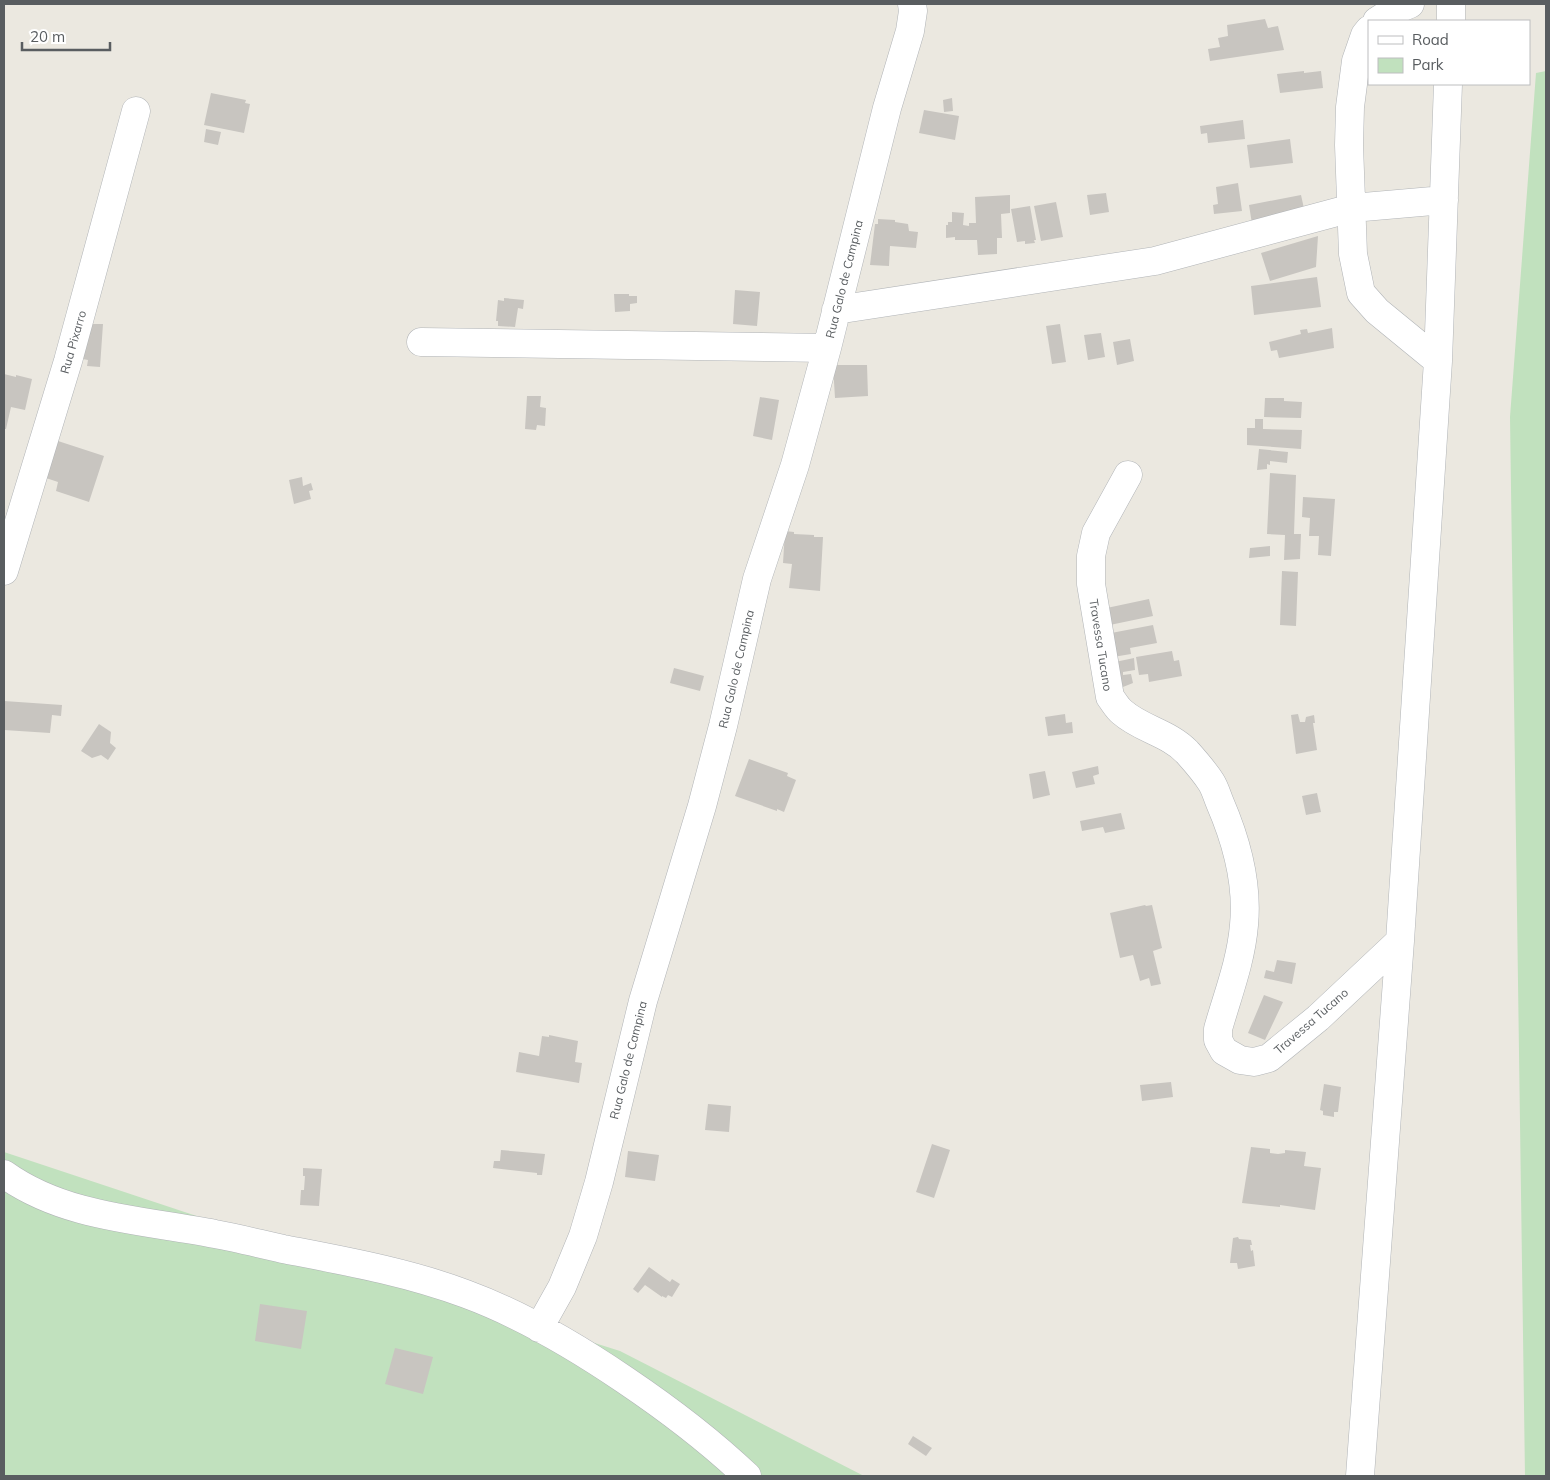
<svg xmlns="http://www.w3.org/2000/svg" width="1550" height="1480" viewBox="0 0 1550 1480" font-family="Mulish,sans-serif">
	<rect width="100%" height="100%" fill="#ebe8e0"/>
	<path fill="#c1e1be" d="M1546,71V1476H1525L1510,417L1536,73Z
		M4,1152L278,1243L620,1351L864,1476H4Z"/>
	<path fill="#c8c5c0" d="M1265,19L1268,28L1278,26L1284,50L1210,61L1208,49L1220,47L1218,38L1228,36L1227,25Z
		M1304,71V73L1321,71L1323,88L1280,93L1277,74Z
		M211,93L246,100L245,103L250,104L244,133L204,125Z
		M952,98L953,111L944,112L943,100Z
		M924,110L959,116L955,140L919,133Z
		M1243,120L1245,139L1208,143L1207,133L1201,134L1200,126Z
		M206,129L221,132L218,145L204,142Z
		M1290,139L1293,163L1250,168L1247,145Z
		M1238,183L1242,211L1214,214L1213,205L1218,204L1216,187Z
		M1106,193L1109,212L1090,215L1087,195Z
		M1010,195V213L1001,214L1002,238H997V254L978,255L977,240H955V237L946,238V225H948V222H952V212L964,213L963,225L969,226V223H976L975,197Z
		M1301,195L1305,213L1252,224L1249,205Z
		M1056,202L1063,237L1041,241L1034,206Z
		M1030,206L1036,240H1034L1035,243L1025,244V241L1017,242L1011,209Z
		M878,219L895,220V222L908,224L909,231L918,232L916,248L890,246L889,266L870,265L875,224H878Z
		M1318,236L1316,267L1270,281L1261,253Z
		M1317,277L1321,307L1254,315L1251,286Z
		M735,290L760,292L757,326L733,324Z
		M614,294H629V296H637V303L630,304V311L615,312Z
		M504,298L524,300L523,309L518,308L515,327L498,326V321H496L498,300L504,301Z
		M88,324H103L100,367L87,366L88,360L83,359L84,348H86Z
		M1060,324L1066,362L1052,364L1046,326Z
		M1332,328L1334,348L1279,358L1277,350L1271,351L1269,342L1301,334L1300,330L1307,329L1308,333Z
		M1101,333L1105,357L1088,360L1084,335Z
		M1130,339L1134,361L1117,365L1113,342Z
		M833,365H867L868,396L835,398Z
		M4,374L16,377V375L32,379L25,410L11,407L6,429H4Z
		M527,396H541L540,407L546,408L545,426L537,425L536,430L525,429Z
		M760,397L779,400L772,440L753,436Z
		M1265,398H1284V401L1302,402L1301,418L1264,417Z
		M1255,419H1263V429L1302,430L1301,449L1247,445V428H1255Z
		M58,441L104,456L89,502L56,491L58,482L46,478Z
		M1259,449L1288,452L1287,463L1270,461V465L1267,464V469L1257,470Z
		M1270,473L1296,475L1294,534H1301L1300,559L1284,560L1285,535L1267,534Z
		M302,477L303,486L311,483L313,490L309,491L311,499L294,504L289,480Z
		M1303,497L1335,499L1331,556L1318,555L1319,536H1309L1310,518L1302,517Z
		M785,531L794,532V534L814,535V537H823L820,591L789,588L792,564L783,563Z
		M1270,546V556L1249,558L1250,548Z
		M1282,571L1298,572L1296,626L1280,625Z
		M1149,599L1153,616L1105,626L1102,609Z
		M1153,625L1157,643L1130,648L1131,654L1113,657L1106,634Z
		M1172,651L1174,661L1179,660L1182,676L1149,682L1148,674L1139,675L1136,657Z
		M1134,658L1135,670L1123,672V675L1131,674L1133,683L1123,687L1115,662Z
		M674,668L704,676L700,691L670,683Z
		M4,701L62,705L61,716L52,715L50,733L4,730Z
		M1065,714L1066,723L1072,722L1073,733L1048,736L1045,717Z
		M1298,714L1300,722H1305L1306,717L1314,715L1315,723H1313L1317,750L1296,754L1291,715Z
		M99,724L111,732L110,743L116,748L108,760L101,755L92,758L81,751Z
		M749,759L788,773L787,776L796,780L784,812L777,809V811L735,796Z
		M1098,766L1099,774L1093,776L1095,784L1076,788L1072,772Z
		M1045,771L1050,795L1033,799L1029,774Z
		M1317,793L1321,812L1306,815L1302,796Z
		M1121,813L1125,829L1105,833L1103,827L1082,831L1080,821Z
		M1145,905L1146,906L1152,905L1162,948L1153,951L1161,984L1151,986L1149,978L1140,981L1133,955L1120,958L1110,913Z
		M1277,960L1296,963L1292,984L1264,978L1266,970L1274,972Z
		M1264,995L1283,1002L1265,1040L1248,1033Z
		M549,1035L578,1041L575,1062L582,1063L579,1083L516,1072L519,1052L539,1056L542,1036L549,1037Z
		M1171,1082L1173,1097L1142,1101L1140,1085Z
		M1324,1084L1341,1087L1338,1112H1334V1117L1323,1115V1111L1320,1110Z
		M708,1104L731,1106L729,1132L705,1130Z
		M932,1144L950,1150L934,1198L916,1192Z
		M1251,1147L1270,1149V1153L1278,1154L1285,1153V1150L1306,1152L1304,1166L1321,1168L1315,1210L1280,1205V1207L1242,1203Z
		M501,1150L545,1154L542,1175H537V1173L493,1168L494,1161H500Z
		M628,1151L659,1155L655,1181L625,1177Z
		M303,1168L322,1169L319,1206L300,1205L301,1190H304L305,1176H303Z
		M1238,1237L1239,1239L1251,1240L1252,1245H1250L1251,1251L1253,1250L1255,1266L1238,1269L1237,1263H1230L1233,1238Z
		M649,1267L670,1282L672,1279L680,1284L672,1297L668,1295L666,1298L662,1296V1297L645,1285L638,1293L633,1289Z
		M260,1304L307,1311L301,1349L255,1341Z
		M395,1348L433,1357L423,1394L385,1384Z
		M913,1436L932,1448L926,1456L908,1444Z"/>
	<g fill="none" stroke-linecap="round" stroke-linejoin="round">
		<g stroke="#b1b4b7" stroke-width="29">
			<path id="minor" d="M1377,21L1391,12L1410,4
				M1451,21V4
				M1369,30L1365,35L1356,61L1350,107L1349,145L1353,254L1361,293L1377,311L1438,361
				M836,310L1155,261L1352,208L1444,200
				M421,342L827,348
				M1128,475L1096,533L1091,556V584L1110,697C1114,702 1117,708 1122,712C1141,729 1169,733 1187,752C1195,761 1204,771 1211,782C1215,788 1217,796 1220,803C1236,840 1248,884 1244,925C1241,961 1228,994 1218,1029V1040L1224,1051L1240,1060L1254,1062L1269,1058L1318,1018L1400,941
				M4,571L68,361L136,111
				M4,1174C65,1218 144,1220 215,1234C238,1238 260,1244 283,1249C345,1261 407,1272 466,1294C523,1315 575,1346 625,1380C668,1409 709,1440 747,1476
				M539,1328L562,1287L583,1236L599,1182L643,1001L702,806L723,726L757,579L795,465L827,348L887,108L910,31L913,11L912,4
				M1360,1476L1400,941L1438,361L1448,84"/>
		</g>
		<use href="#minor" stroke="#fff" stroke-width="28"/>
	</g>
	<g text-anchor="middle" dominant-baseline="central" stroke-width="4.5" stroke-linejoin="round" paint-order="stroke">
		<g font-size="12" fill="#595d60" stroke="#fff">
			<text transform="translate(844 279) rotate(-76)">Rua Galo de Campina</text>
			<text transform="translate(73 342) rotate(-74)">Rua Pixarro</text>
			<text transform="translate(1101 645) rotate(81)">Travessa Tucano</text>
			<text transform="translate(736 669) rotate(-77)">Rua Galo de Campina</text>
			<text transform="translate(1311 1021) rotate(-41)">Travessa Tucano</text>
			<text transform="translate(628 1060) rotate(-76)">Rua Galo de Campina</text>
		</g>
	</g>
	<rect width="1550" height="1480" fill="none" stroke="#595d60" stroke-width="10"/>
	<rect x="1368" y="20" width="162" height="65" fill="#ffffff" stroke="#bdbebf"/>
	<rect x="1378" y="36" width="25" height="8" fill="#ffffff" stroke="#bdbebf"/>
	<text x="1412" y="45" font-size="15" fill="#595d60">Road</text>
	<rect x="1378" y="58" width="25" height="15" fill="#c1e1be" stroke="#bdbebf"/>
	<text x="1412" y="70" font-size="15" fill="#595d60">Park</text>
	<path d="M22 42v8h88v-8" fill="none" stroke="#595d60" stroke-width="2.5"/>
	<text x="30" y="42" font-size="15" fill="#595d60" stroke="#ffffff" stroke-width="4" paint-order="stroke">20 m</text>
</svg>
